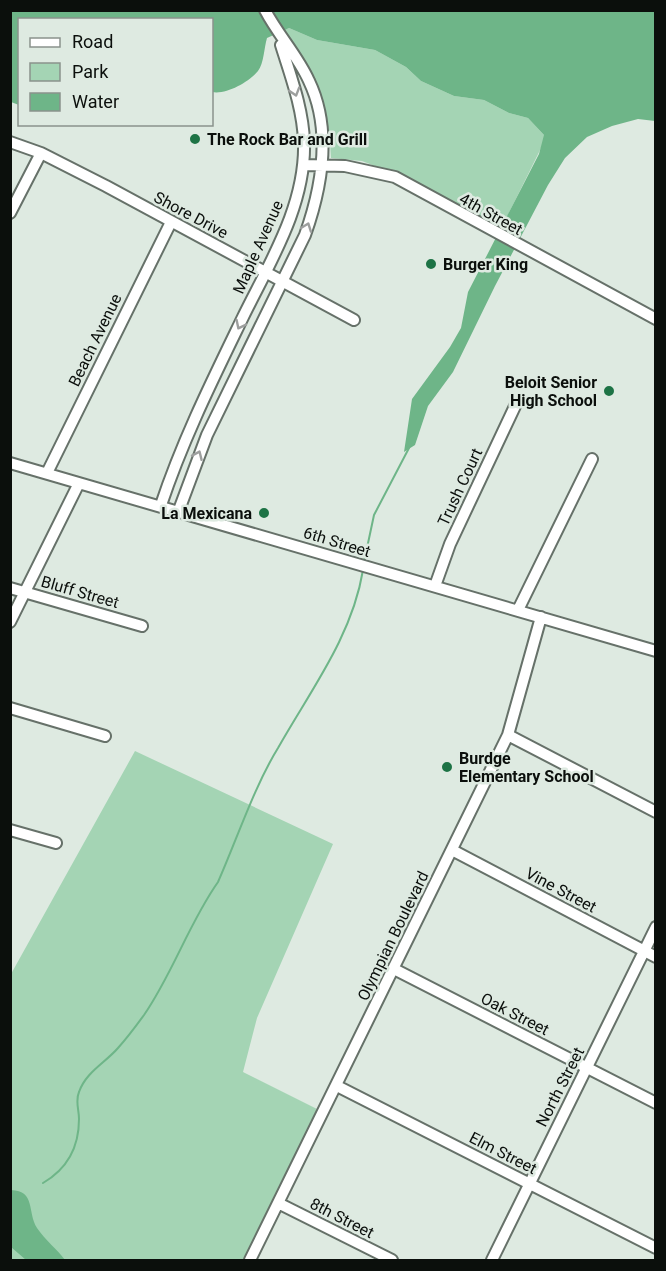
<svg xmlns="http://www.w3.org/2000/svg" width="666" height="1271" viewBox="0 0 666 1271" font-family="Roboto,sans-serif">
	<rect width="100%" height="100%" fill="#deeae1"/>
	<path fill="#a4d4b4" d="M289,28L317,40L375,50L406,67L421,81L454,96L484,100L509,113L528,118L544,135V142L501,229L406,178L362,161L331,158C329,98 313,79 282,30Z
		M135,751L333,844L257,1018L243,1072L317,1109L243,1260H11V974Z"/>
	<path fill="#6eb588" d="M10,11H655V121L638,119L612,126L587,137L565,158L548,185L495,286L453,372L428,406L415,445L404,452L412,399L450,347L461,328L468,292L539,154L544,135L528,118L509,113L484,100L454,96L421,81L406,67L375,50L317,40L289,28L267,38C264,48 264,63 258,71C249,82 226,95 212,92V20H20L19,105L11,102Z
		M11,1190C36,1191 27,1212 37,1228C45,1240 57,1249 65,1260H26L11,1247Z"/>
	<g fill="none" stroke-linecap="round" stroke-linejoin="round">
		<path stroke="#6eb588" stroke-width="2" d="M364,562L374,515L409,448
			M43,1183C67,1169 79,1147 79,1119C79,1109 75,1101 79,1092C86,1072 105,1063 118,1048C127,1038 136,1026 144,1015C173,973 189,923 218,882C237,839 254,787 278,748C310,691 352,637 363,570"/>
		<g stroke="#667169" stroke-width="14">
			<path id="minor" d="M10,142L41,153L106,186L354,320
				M303,165L345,166L395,177L656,319
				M10,213L41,153
				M10,463L656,651
				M47,473L171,222
				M161,505C183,439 213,379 243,317C270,262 306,205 304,142C303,109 291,77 281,45
				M179,510L207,435L305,235C322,187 332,129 309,81C298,56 278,35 265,10
				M435,586L450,544L516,404
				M10,588L142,626
				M518,610L592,459
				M10,622L79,483
				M10,708L105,736
				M508,735L656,812
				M10,830L56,843
				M452,850L656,957
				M394,969L656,1103
				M337,1086L656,1248
				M278,1203L392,1260
				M250,1260L508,735L541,617
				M492,1260L656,927"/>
		</g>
		<use href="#minor" stroke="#fff" stroke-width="10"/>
	</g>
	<defs><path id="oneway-chevron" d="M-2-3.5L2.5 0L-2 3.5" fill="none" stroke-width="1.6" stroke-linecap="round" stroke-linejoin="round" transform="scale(1.5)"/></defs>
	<g stroke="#9d9f9e">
		<use href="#oneway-chevron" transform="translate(295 92) rotate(73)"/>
		<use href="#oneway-chevron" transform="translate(307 227) rotate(-70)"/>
		<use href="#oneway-chevron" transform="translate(240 325) rotate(116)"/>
		<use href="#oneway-chevron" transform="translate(198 455) rotate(-66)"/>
	</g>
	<g fill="#1d7345" stroke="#deeae1" stroke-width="2">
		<circle cx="195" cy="139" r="6"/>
		<circle cx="431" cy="264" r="6"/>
		<circle cx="609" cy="391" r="6"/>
		<circle cx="264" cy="513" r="6"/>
		<circle cx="447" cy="767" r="6"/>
	</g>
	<g text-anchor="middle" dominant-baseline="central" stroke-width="5" stroke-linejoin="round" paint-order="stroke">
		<g font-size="16" font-weight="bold" fill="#0b0f0c" stroke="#deeae1" text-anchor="start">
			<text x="207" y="139">The Rock Bar and Grill</text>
			<text x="443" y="264">Burger King</text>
			<text x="597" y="382" text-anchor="end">Beloit Senior<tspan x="597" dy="18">High School</tspan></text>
			<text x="252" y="513" text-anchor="end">La Mexicana</text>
			<text x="459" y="758">Burdge<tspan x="459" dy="18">Elementary School</tspan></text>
		</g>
		<g font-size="16" fill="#0b0f0c" stroke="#deeae1">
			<text transform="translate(491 214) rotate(29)">4th Street</text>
			<text transform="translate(191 215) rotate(28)">Shore Drive</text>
			<text transform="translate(258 247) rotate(-66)">Maple Avenue</text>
			<text transform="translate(95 340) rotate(-64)">Beach Avenue</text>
			<text transform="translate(460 487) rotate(-65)">Trush Court</text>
			<text transform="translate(337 542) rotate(17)">6th Street</text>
			<text transform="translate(80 592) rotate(16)">Bluff Street</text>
			<text transform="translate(561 890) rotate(28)">Vine Street</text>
			<text transform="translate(393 936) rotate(-64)">Olympian Boulevard</text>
			<text transform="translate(515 1014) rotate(27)">Oak Street</text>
			<text transform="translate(560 1087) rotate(-63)">North Street</text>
			<text transform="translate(503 1153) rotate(27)">Elm Street</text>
			<text transform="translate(342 1218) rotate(27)">8th Street</text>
		</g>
	</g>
	<rect width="666" height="1271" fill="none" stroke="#0b0f0c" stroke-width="24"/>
	<rect x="18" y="18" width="195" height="108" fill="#deeae1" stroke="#8a928c" stroke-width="1.5"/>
	<rect x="30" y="38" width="30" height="9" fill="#ffffff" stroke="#8a928c" stroke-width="1.5"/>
	<text x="72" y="48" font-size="18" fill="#0b0f0c">Road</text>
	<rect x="30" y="63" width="30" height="18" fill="#a4d4b4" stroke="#8a928c" stroke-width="1.5"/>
	<text x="72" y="78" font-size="18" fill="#0b0f0c">Park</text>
	<rect x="30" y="93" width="30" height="18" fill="#6eb588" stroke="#8a928c" stroke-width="1.5"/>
	<text x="72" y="108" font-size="18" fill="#0b0f0c">Water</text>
</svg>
